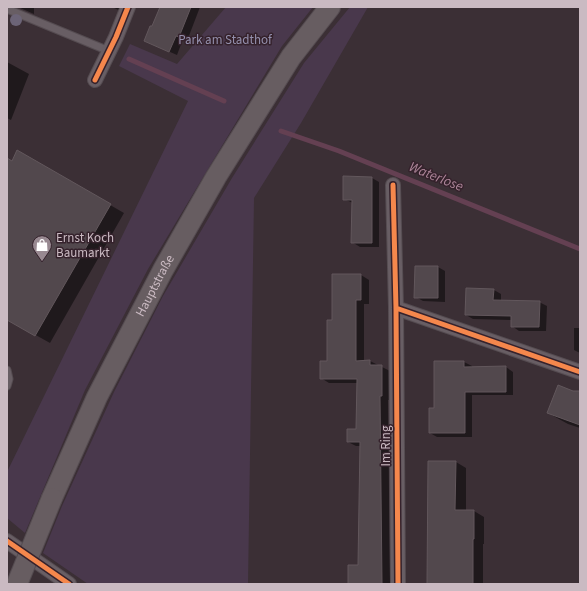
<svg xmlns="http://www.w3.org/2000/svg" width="587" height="591" viewBox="0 0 587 591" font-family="'Source Sans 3',sans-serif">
	<rect width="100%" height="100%" fill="#3b2f35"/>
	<path fill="#49384c" d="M226,7H313L282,46L148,269L85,390L25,533L7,518V472L188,101L119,66L130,44L177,64Z
		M350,7H368L301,123L254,198L248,584H88L43,553L62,506L114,392L163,296L232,178L304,63Z"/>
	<path fill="#0007" d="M18,7H34V14Z
		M112,7H128L125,13Z
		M161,7H200L187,41L183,39L177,55L145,41L152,28Z
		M7,62L29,74L11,120L7,118Z
		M18,152L124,213L50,343L7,319V159L12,162Z
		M372,178L379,182V247H360L352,242L353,203L344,199Z
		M416,267H438L445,271V302L423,301L416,297Z
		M361,275L369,280V304H364V362L370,361L390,371V400H388L390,584H349L359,566L361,446H356L348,442L357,430L358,383H329L321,378L328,362L333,321Z
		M494,290L501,294V301L539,302L547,306L546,331H519L512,326V320L473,319L466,315Z
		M574,328H580V353L574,350Z
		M435,362H464L472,366V368L506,367L513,372V395H472V437H437L430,433L435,409Z
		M580,394V428L568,424L548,413Z
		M456,462L466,468V511H474L484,517V544H483V584H428Z"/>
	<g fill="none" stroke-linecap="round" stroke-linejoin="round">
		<path stroke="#644052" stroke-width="5" d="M129,59L224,101
			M281,131L339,151L580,249"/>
	</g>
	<path fill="#52484d" stroke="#62575c" d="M160,7H191L179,37L176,36L169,52L144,41L150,26H152Z
		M17,150L111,204L35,336L7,320V158L12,161Z
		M343,176L372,177V243H351L352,200H343Z
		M415,266H438V298H414Z
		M332,274H361V300H356V361L370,360V365H382V396H380L382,584H348V565H358L360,442H347V429H356L357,379H320V361H327V320H332Z
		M466,288L494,289L493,300L540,301L539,327H511V316L465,315Z
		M434,361H464V367L506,366V392H465V433H429V408H434Z
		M558,385L573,391H580V425L547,413Z
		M428,461H456L455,510H474V539H473V584H427Z"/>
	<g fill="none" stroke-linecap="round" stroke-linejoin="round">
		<g stroke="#554c51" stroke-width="9">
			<path id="lane" d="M7,9L109,51
				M7,370L9,379L7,386"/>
		</g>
		<g stroke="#554c51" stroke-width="16">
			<path id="street" d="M95,80L116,37L128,7
				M393,185L396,308L398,584
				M396,308L580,372
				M7,541L69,584"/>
		</g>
		<g stroke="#554c51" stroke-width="22">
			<g id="secondary">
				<path id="s1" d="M52,498L97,397L163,270L216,177L291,57L330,7"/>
			</g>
		</g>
		<use href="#lane" stroke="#685e64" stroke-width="7"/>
		<use href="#street" stroke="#685e64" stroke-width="14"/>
		<use href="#secondary" stroke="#675d61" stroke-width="20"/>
		<g stroke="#554c51" stroke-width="22" stroke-linecap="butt">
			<path id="secondary-bridge" d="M17,584L52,498"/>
		</g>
		<use href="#secondary-bridge" stroke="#675d61" stroke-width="20"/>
		<g stroke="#35222c" stroke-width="8">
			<path id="cycleway" d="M95,80L116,37L128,7
				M393,185L396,308L398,584
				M396,308L580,372
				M7,541L69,584"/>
		</g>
		<use href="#cycleway" stroke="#f5874c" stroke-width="5"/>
	</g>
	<circle fill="#6c6477" cx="16" cy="20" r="6"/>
	<defs>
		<g id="shop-pin" transform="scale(1)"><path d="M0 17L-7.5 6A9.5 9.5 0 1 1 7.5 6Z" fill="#988991" stroke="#35222c"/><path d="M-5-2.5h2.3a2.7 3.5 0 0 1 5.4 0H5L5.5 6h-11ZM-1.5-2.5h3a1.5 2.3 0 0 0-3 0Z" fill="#fff"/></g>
	</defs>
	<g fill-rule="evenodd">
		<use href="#shop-pin" x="42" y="245"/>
	</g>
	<g text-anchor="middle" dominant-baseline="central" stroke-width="3" stroke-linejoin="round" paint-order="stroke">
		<g font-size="13" fill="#9490ad" stroke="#35222c">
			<text x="225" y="40">Park am Stadthof</text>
		</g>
		<g font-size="13" fill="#cabac2" stroke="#35222c" text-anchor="start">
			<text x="56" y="238">Ernst Koch<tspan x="56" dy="15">Baumarkt</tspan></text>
		</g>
		<g font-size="13" fill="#cabac2" stroke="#35222c">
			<text stroke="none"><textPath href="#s1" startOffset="236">Hauptstraße</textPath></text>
			<text transform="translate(386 446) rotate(-90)">Im Ring</text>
		</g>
		<g font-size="14" font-style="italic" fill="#ae869a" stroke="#35222c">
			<text transform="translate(436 177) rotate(22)">Waterlose</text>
		</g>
	</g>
	<rect width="587" height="591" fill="none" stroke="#cabac2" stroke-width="16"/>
</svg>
